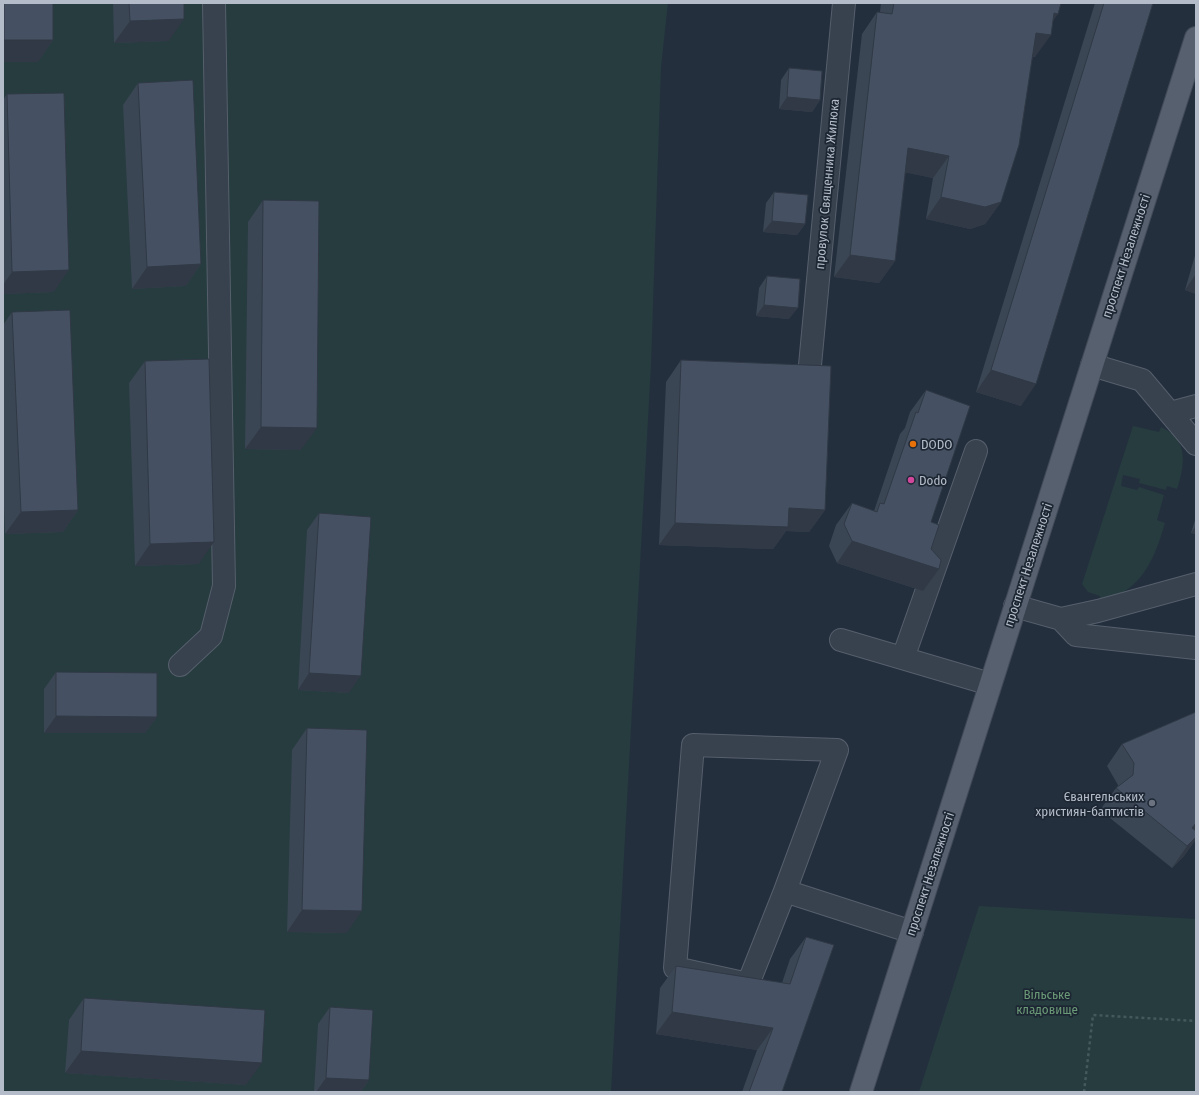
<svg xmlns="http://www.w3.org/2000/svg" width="1199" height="1095" viewBox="0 0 1199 1095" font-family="'Fira Sans Condensed',sans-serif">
	<rect width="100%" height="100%" fill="#242f3e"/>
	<path fill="#263c3f" d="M3,3H668L661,67L651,365L611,1092H3Z
		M1133,426L1159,432L1161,427C1189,440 1185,464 1177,489L1167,486L1166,490L1139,483L1140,479L1123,475L1121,486L1137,490L1139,487L1164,495L1157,520L1165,523C1157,550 1147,580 1120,594C1114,598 1106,599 1100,602V596L1088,592L1082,584Z
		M979,906L1196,919V1092H919Z"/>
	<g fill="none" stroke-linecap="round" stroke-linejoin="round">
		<g stroke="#565f6c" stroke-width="24">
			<path id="minor" d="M810,365L844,3
				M1092,365L1142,380L1196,444
				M1170,413L1196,406
				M1015,606L1061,619L1098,611L1196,584
				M1061,619L1076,635L1196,648
				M841,640L990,684
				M903,658L976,451
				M180,665L211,636L224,586L214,3
				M785,891L837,750L693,745L675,968L748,984L785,891L912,932"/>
		</g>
		<g stroke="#414a57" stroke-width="24">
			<path id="major" d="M861,1092L1196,38"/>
		</g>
		<path stroke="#44595c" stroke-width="2.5" stroke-dasharray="3 3" stroke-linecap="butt" d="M1084,1092L1093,1015L1196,1021"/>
		<use href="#minor" stroke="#38414e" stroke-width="22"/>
		<use href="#major" stroke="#56606e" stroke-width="22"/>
	</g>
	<path fill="#3b4654" d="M3,3H53V40L38,62H3Z
		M113,3H184L169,41L114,43Z
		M881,3H1061L1035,57H1032L1001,202L985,224L970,229L926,219L933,178L905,172L895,261L879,283L834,277L862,34L877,12H880Z
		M1095,3H1153L1021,406L976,392Z
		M789,68L820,100L812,112L779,109L781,80Z
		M138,83L201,264L186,286L132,289L123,105Z
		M7,94L54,292L3,294V100Z
		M774,192L805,224L797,235L763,232L766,203Z
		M263,200L301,450L245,449L248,222Z
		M1196,252V294L1185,290Z
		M767,276L789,319L756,316L759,288Z
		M12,312L78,510L63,532L5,534L3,479V325Z
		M681,360L825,510L809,532L786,531L773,549L659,545L666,382Z
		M145,361L199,564L135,566L129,383Z
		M926,390L931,549L939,569L923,591L837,563L829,546L836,525L852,503L874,511L900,434L905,428L910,412Z
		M319,513L349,693L298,690L307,530Z
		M1196,517V534L1191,533Z
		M56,672L157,717L145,733H44V689Z
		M1196,712V839L1184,856L1172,868L1100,810L1116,788L1118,786V785L1107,766L1122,744Z
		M307,728L347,933L287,932L292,750Z
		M806,937L782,1092H742L757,1050L656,1034L660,988L676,966L782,983L790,959Z
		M84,998L246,1085L65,1073L69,1020Z
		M330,1007L369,1080L361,1092H314L318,1024Z"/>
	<path fill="#303945" d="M1054,13L1058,14L1043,34L1051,35L1035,57L1020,55L1036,33Z
		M184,19L169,41L114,43L130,21Z
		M4,40H53L38,62H3V42Z
		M787,97L820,100L812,112L779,109Z
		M908,148L949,156L933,178L892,170Z
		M941,197L1001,202L985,224L970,229L926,219Z
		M772,221L805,224L797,235L763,232Z
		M850,255L895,261L879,283L834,277Z
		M201,264L186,286L132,289L147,267Z
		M69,270L54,292L3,294V285L12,272Z
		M1196,274V294L1185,290Z
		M764,305L798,308L789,319L756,316Z
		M991,370L1036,384L1021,406L976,392Z
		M261,427L317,428L301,450L245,449Z
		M789,508L825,510L809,532L786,531L773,549L659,545L675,523Z
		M78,510L63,532L5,534L21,512Z
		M1195,527H1196V534L1191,533Z
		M852,541L939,569L923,591L837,563Z
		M214,542L199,564L135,566L150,544Z
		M309,673L361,676L349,693L298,690Z
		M56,716L157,717L145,733H44Z
		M1196,823V839L1184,856L1172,868L1187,846L1192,828Z
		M302,910L362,911L347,933L287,932Z
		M672,1012L773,1028L757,1050L656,1034Z
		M81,1051L262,1063L246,1085L65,1073Z
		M326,1078L369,1080L361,1092H316Z"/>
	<path fill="#455162" stroke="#303945" d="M4,3H53V40H4Z
		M129,3H184V19L130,21Z
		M894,3H1061L1058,14L1054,13L1051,35L1036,33L1019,145L1001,202L985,207L941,197L949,156L908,148L895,261L850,255L877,12L892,14Z
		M1104,3H1153L1036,384L991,370Z
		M789,68L822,71L820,100L787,97Z
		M193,80L201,264L147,267L138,83Z
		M64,93L69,270L12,272L7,94Z
		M774,192L808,195L805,224L772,221Z
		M263,200L319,201L317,428L261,427Z
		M767,276L800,279L798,308L764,305Z
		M70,310L78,510L21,512L12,312Z
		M209,359L214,542L150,544L145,361Z
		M681,360L831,366L825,510L789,508L788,527L675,523Z
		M926,390L970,406L931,522L939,525L931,549L941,560L939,569L852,541L844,524L852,503L877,512L880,503L884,504L916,412L918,413Z
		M319,513L371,517L361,676L309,673Z
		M56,672L157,673V717L56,716Z
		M1196,712V823L1192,828L1196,831V837L1187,846L1116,788L1133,775L1134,763L1122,744Z
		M307,728L367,730L362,911L302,910Z
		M806,937L834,945L782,1092H749L773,1028L672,1012L676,966L790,984Z
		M84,998L265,1010L262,1063L81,1051Z
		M330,1007L373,1010L369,1080L326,1078Z"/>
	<circle fill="#e8710a" stroke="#1d2633" stroke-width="1.5" cx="913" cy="444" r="4"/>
	<circle fill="#d1479c" stroke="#1d2633" stroke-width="1.5" cx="911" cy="480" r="4"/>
	<circle fill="#6b7280" stroke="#1d2633" stroke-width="1.5" cx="1152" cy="803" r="4"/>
	<g text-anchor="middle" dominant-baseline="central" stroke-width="3.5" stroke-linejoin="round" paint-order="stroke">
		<g font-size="13" fill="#b4bcc9" stroke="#1d2633">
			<text transform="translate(827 184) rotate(-85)">провулок Священника Жилюка</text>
			<text transform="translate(1126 256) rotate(-72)">проспект Незалежності</text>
			<text transform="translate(1028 565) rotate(-72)">проспект Незалежності</text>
			<text transform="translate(930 874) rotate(-72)">проспект Незалежності</text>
		</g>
		<g font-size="13" fill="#b4bcc9" stroke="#1d2633" text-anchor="start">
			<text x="921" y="444">DODO</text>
			<text x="919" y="480">Dodo</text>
			<text x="1144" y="796" text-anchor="end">Євангельських<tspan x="1144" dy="15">християн-баптистів</tspan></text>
		</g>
		<g font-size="13" fill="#6b9a76" stroke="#1d2633">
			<text x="1047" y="994">Вільське<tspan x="1047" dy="15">кладовище</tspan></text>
		</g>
	</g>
	<rect width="1199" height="1095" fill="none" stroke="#b4bcc9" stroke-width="8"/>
</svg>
